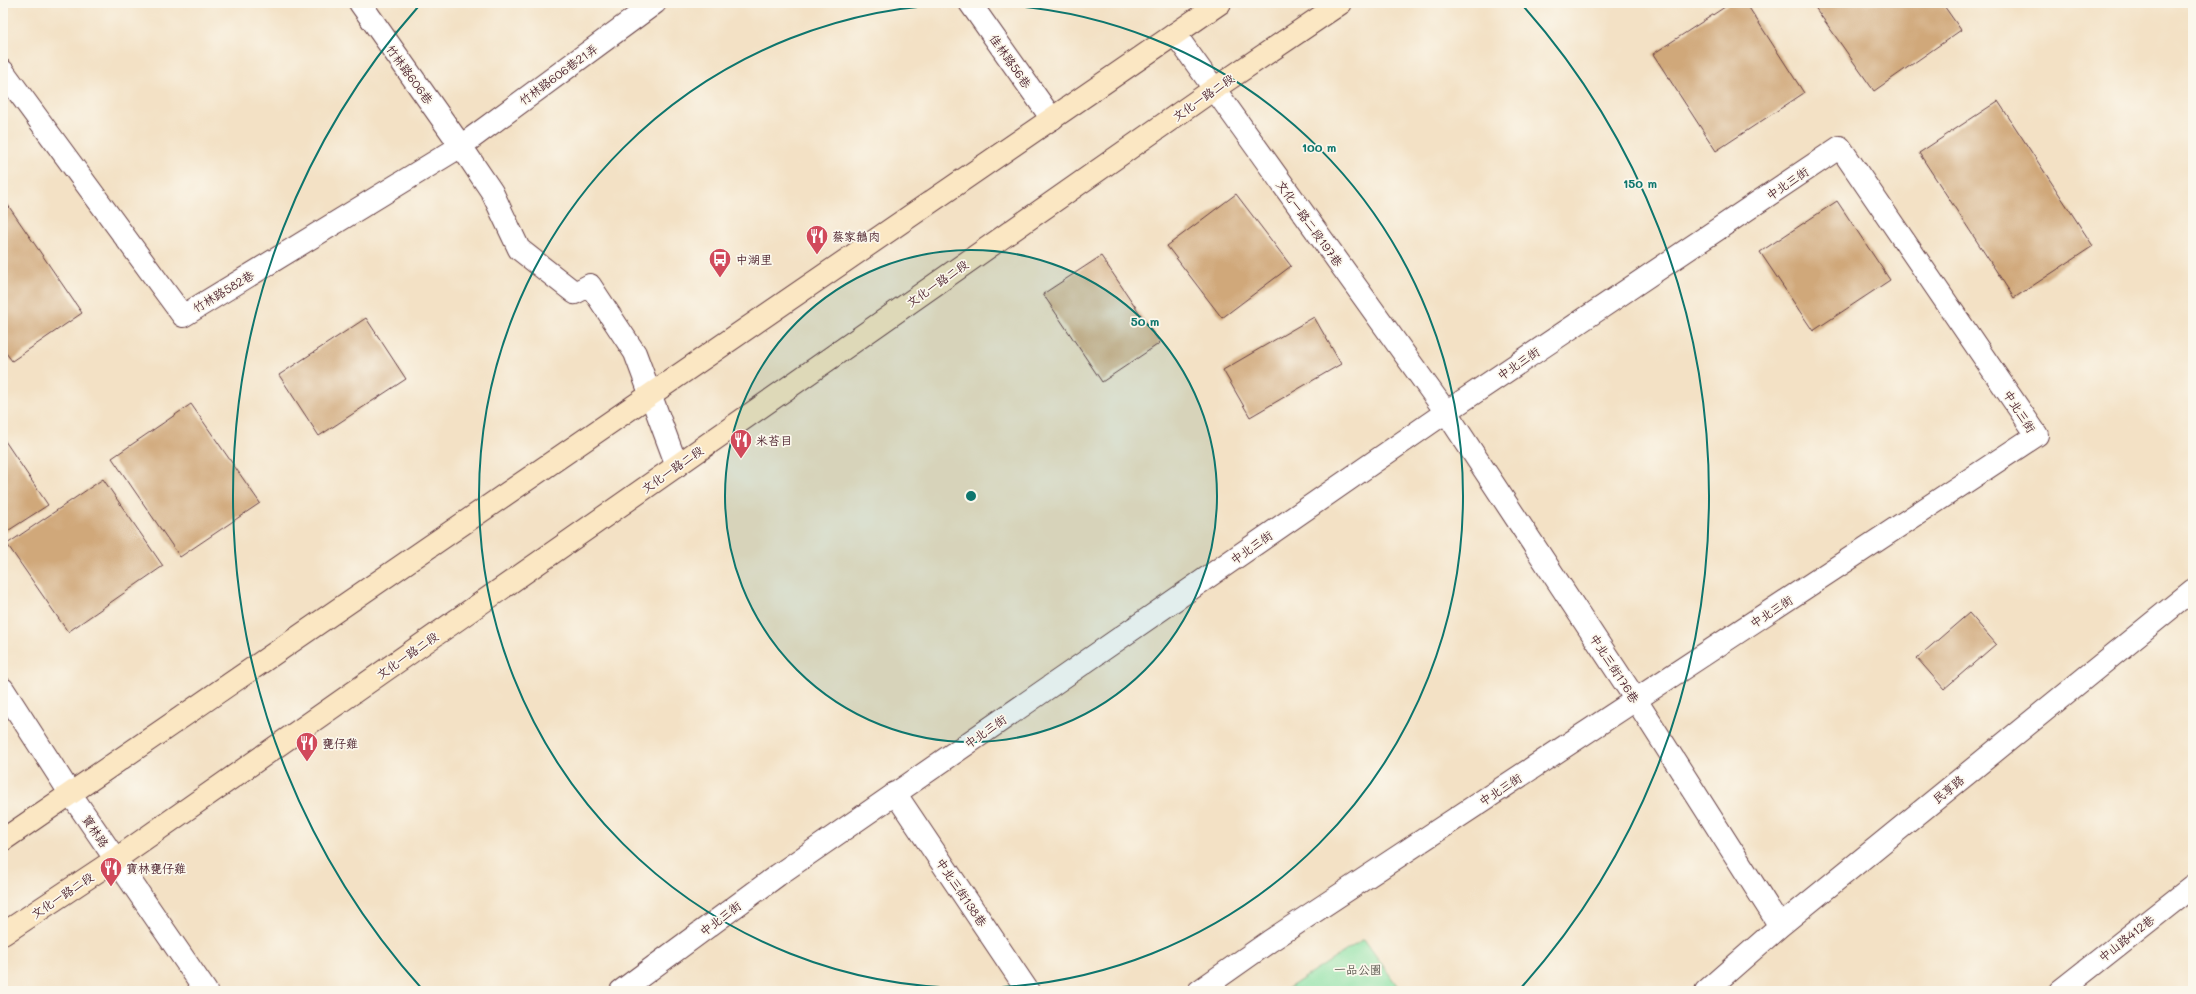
<svg xmlns="http://www.w3.org/2000/svg" width="2196" height="994" viewBox="0 0 2196 994" font-family="Mali,'LXGW WenKai TC',sans-serif">
	<rect width="100%" height="100%" fill="#fbf7ec"/>
	<filter id="ink" filterUnits="userSpaceOnUse"><feTurbulence type="fractalNoise" baseFrequency=".025" numOctaves="2"/><feDisplacementMap in="SourceGraphic" scale="8" xChannelSelector="R" yChannelSelector="G"/><feConvolveMatrix kernelMatrix="1 2 1 2 8 2 1 2 1" color-interpolation-filters="sRGB"/></filter>
	<filter id="wash" filterUnits="userSpaceOnUse"><feTurbulence type="fractalNoise" baseFrequency=".012" numOctaves="4" result="noise"/><feDisplacementMap in="SourceGraphic" scale="16" xChannelSelector="R" yChannelSelector="G"/><feGaussianBlur stdDeviation="0.9" result="paint"/><feColorMatrix in="noise" values="0 0 0 0 0 0 0 0 0 0 0 0 0 0 0 0 0 1.4 0 .05"/><feComposite in="paint" operator="in"/></filter>
	<g filter="url(#wash)">
		<rect width="100%" height="100%" fill="#f3e1c5"/>
		<path fill="#8ae1a5" stroke="#6a8068" d="M1364,939L1401,991H1284Z"/>
		<g id="blocks">
			<path fill="#d0a87a" d="M1731,3H1746L1804,93L1716,151L1653,54Z
				M1812,3H1942L1961,30L1874,91Z
				M1998,101L2093,246L2014,298L1919,153Z
				M1236,194L1291,266L1222,318L1167,246Z
				M3,198L82,313L12,361L3,349Z
				M1837,201L1890,280L1813,331L1760,252Z
				M1101,256L1160,343L1102,382L1043,294Z
				M1314,317L1341,364L1250,417L1223,370Z
				M366,318L406,379L319,436L279,375Z
				M191,404L260,503L180,557L112,458Z
				M3,438L48,505L3,534Z
				M103,479L163,566L68,632L7,544Z
				M1969,613L1996,644L1944,689L1917,658Z"/>
		</g>
	</g>
	<g filter="url(#ink)">
		<use href="#blocks" fill-opacity="0" stroke="#633c42" stroke-width="1"/>
		<g fill="none" stroke-linecap="round" stroke-linejoin="round">
			<g stroke="#633c42" stroke-width="24">
				<path id="minor" d="M360,3L461,146L492,192L519,249L575,293L590,285L635,353L677,466
					M970,3L1052,119
					M1175,34L1446,412L1636,700L1780,926
					M3,71L183,316L461,146L655,3
					M3,689L70,793L206,991
					M895,793L1028,991
					M621,991L778,875L1446,412L1840,147L2037,435L1270,941L1199,991
					M1706,991L1780,926L2193,590
					M2060,991L2193,886"/>
			</g>
			<g stroke="#633c42" stroke-width="24">
				<path id="secondary" d="M3,840L1220,3
					M3,934L116,859L1214,89L1341,3"/>
			</g>
			<use href="#minor" stroke="#fff" stroke-width="22"/>
			<use href="#secondary" stroke="#fbe7c3" stroke-width="22"/>
		</g>
	</g>
	<circle cx="971" cy="496" r="246" fill="#0f766e" fill-opacity=".12"/>
	<g fill="none" stroke="#0f766e" stroke-width="2">
		<circle cx="971" cy="496" r="246"/>
		<circle cx="971" cy="496" r="492"/>
		<path d="M423 990A738 738 0 0 1 418 7M1524 7A738 738 0 0 1 1519 990"/>
	</g>
	<defs>
		<g id="restaurant-pin" transform="scale(1.15)"><path d="M0 17L-7.5 6A9.5 9.5 0 1 1 7.5 6Z" fill="#d1495b" stroke="#fbf7ec"/><path d="M-5-6h1v4h1v-4h1v4h1v-4h1v5L-1.5 .5V6h-2V.5L-5-1ZM5-6V6H3V1.5H1.5Q1.5-4 5-6Z" fill="#fff"/></g>
		<g id="bus-pin" transform="scale(1.15)"><path d="M0 17L-7.5 6A9.5 9.5 0 1 1 7.5 6Z" fill="#d1495b" stroke="#fbf7ec"/><path d="M-5-6H5V4H4V6H2V4H-2V6H-4V4H-5ZM-3.5-4V0h7V-4ZM-3.5 1.2v1.5H-2V1.2ZM2 1.2v1.5H3.5V1.2Z" fill="#fff"/></g>
	</defs>
	<g fill-rule="evenodd">
		<use href="#restaurant-pin" x="817" y="236"/>
		<use href="#bus-pin" x="720" y="259"/>
		<use href="#restaurant-pin" x="741" y="440"/>
		<use href="#restaurant-pin" x="307" y="743"/>
		<use href="#restaurant-pin" x="111" y="868"/>
	</g>
	<g text-anchor="middle" dominant-baseline="central" stroke-width="3.5" stroke-linejoin="round" paint-order="stroke">
		<g font-size="12" fill="#4a1f2b" stroke="#fbf7ec">
			<text transform="translate(1011 61) rotate(55)">佳林路56巷</text>
			<text transform="translate(410 74) rotate(54)">竹林路606巷</text>
			<text transform="translate(558 74) rotate(-36)">竹林路606巷21弄</text>
			<text transform="translate(1203 97) rotate(-35)">文化一路二段</text>
			<text transform="translate(1787 183) rotate(-34)">中北三街</text>
			<text transform="translate(1310 223) rotate(54)">文化一路二段197巷</text>
			<text transform="translate(937 283) rotate(-35)">文化一路二段</text>
			<text transform="translate(223 291) rotate(-31)">竹林路582巷</text>
			<text transform="translate(1518 363) rotate(-34)">中北三街</text>
			<text transform="translate(2020 411) rotate(57)">中北三街</text>
			<text transform="translate(672 469) rotate(-35)">文化一路二段</text>
			<text transform="translate(1251 547) rotate(-35)">中北三街</text>
			<text transform="translate(1771 611) rotate(-33)">中北三街</text>
			<text transform="translate(407 655) rotate(-35)">文化一路二段</text>
			<text transform="translate(1615 668) rotate(57)">中北三街176巷</text>
			<text transform="translate(985 731) rotate(-35)">中北三街</text>
			<text transform="translate(1500 789) rotate(-33)">中北三街</text>
			<text transform="translate(1948 789) rotate(-39)">民享路</text>
			<text transform="translate(96 831) rotate(56)">寶林路</text>
			<text transform="translate(962 892) rotate(56)">中北三街138巷</text>
			<text transform="translate(62 895) rotate(-34)">文化一路二段</text>
			<text transform="translate(720 918) rotate(-37)">中北三街</text>
			<text transform="translate(2126 938) rotate(-38)">中山路412巷</text>
		</g>
		<g font-size="12" fill="#4a1f2b" stroke="#fbf7ec" text-anchor="start">
			<text x="832" y="236">蔡家鵝肉</text>
			<text x="736" y="259">中湖里</text>
			<text x="756" y="440">米苔目</text>
			<text x="322" y="743">甕仔雞</text>
			<text x="126" y="868">寶林甕仔雞</text>
		</g>
		<g font-size="12" fill="#5d5950" stroke="#fbf7ec">
			<text x="1358" y="969">一品公園</text>
		</g>
	</g>
	<circle cx="971" cy="496" r="6" fill="#0f766e" stroke="#fbf7ec" stroke-width="2"/>
	<g font-size="12" text-anchor="middle" font-weight="bold" fill="#0f766e" stroke="#fbf7ec" stroke-width="3.5" stroke-linejoin="round" paint-order="stroke">
		<text x="1319" y="152">100 m</text>
		<text x="1640" y="188">150 m</text>
		<text x="1145" y="326">50 m</text>
	</g>
	<rect width="2196" height="994" fill="none" stroke="#fbf7ec" stroke-width="16"/>
</svg>
